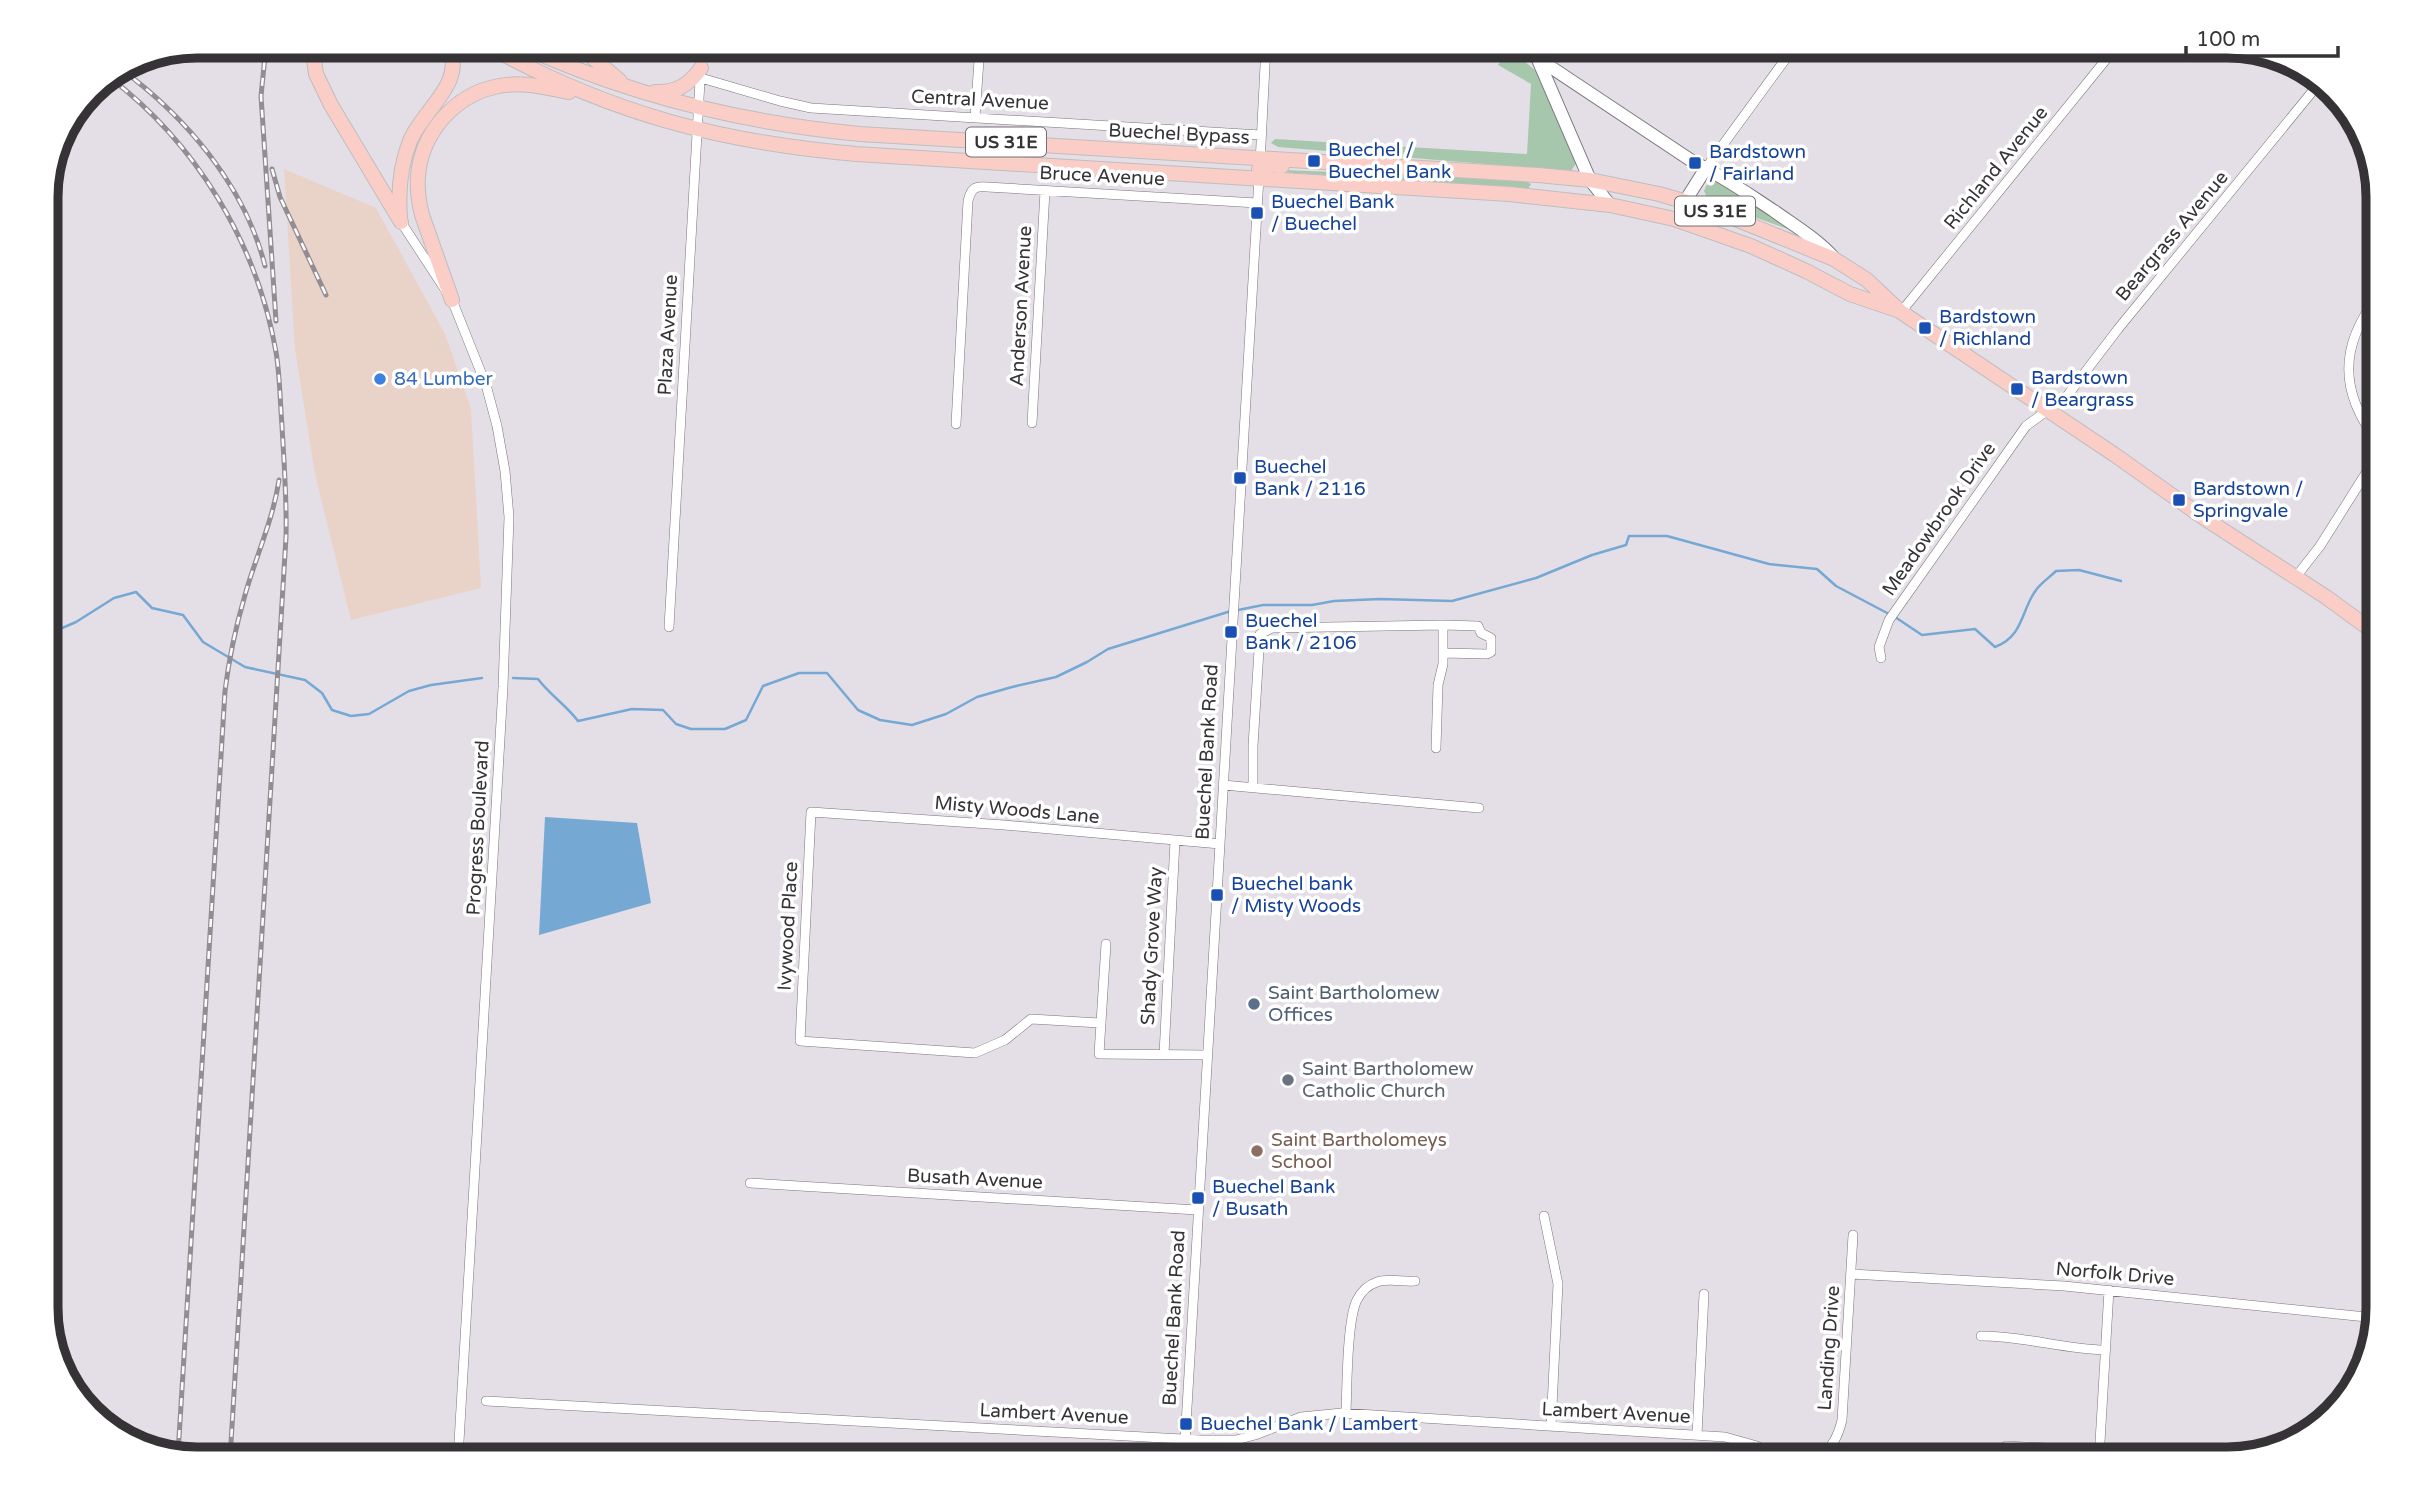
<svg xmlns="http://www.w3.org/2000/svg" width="2424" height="1505" viewBox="0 0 2424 1505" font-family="'Varela Round',sans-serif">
	<rect width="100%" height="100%" fill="#e4dfe6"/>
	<path fill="#e9d2c7" d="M284,169L376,208L445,334L471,409L481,588L351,620L315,474L295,349Z"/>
	<path fill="#a7c7ac" d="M1511,50L1536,71L1577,162L1571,171L1278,147L1271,143L1275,139L1527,154L1531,84L1498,65L1506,53Z
		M1284,170C1363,174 1442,173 1520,178L1531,184L1528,189L1280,172Z
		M1714,179L1788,227V229L1709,201L1704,191L1706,186Z"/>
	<path fill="#76a8d4" d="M545,817L637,823L651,903L539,935Z"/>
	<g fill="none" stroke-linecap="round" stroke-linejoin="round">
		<path stroke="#76a8d4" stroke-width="2.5" d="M1238,610L1263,605H1312L1334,601L1380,599L1452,601L1536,578L1592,555L1626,545L1629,536H1667L1769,564L1817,569L1836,586L1889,614
			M1895,617L1922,635L1975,629L1995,647C2024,636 2021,610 2036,590C2041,583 2050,577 2056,571L2079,570L2121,581
			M46,635L76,622L114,598L136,592L152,608L183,615L203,642L245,667L305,680L322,693L332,710L351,716L369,714L409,691L431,685L482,678
			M513,678L538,679C550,695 566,705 578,721L632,709L663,710L676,724L691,729H725L746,720L763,686L799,673H827L858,710L880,720L912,725L946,714L977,697L1012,687L1056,677L1087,662L1108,649L1231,611"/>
		<g stroke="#79757b" stroke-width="10">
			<path id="minor" d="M701,78L780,101L811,108L1261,135
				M975,117L980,46
				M1260,163L1266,46
				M1706,168L1795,46
				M401,222L452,300L486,385L497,426L505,471L509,517L503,687L458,1459
				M2378,296C2339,346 2339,392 2378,442
				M1901,312L2117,46
				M1032,423L1045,191
				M956,424L968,201C971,189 974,186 987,187L1257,203
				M2295,578L2320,546L2378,454
				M1443,625L1478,626L1481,633L1491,638V652L1487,654L1443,653
				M669,627L702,46
				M1881,658L1879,647L1889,620L2026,426L2067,396L2118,329L2321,81
				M1223,785L1479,808
				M1253,787V746L1260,634L1272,628L1443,625V664L1438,685L1436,748
				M1106,944L1099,1054L1207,1055
				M1100,1023L1031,1019L1005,1040L975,1053L800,1041L811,812L1004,825L1220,844
				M1164,1054L1175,841
				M750,1183L1197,1210
				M1544,1216L1558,1284L1551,1427
				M1851,1274L2064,1286L2376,1318
				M1981,1336C2024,1336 2063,1349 2105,1350
				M486,1401L1201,1440H1236L1255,1435L1301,1417L1342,1413L1725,1437L1757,1446L1777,1459
				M1346,1413C1347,1388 1347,1319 1357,1300C1361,1292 1368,1285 1377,1282C1389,1278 1402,1282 1415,1281
				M1697,1435L1704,1294
				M2006,1446L2087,1450L2173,1459
				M1184,1459L1259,177
				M1819,1459C1832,1447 1838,1437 1842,1420L1853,1235
				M2099,1459L2109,1290"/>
		</g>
		<g stroke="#79757b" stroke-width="14">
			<path id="secondary" d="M1519,46L1695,163C1723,176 1748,194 1774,211C1795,226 1817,239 1834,258
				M1539,62L1590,180L1610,205
				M1679,221L1689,195L1706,168"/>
		</g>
		<g stroke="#bebebf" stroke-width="16">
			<path id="primary" d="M312,46L316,74L331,105L401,222
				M488,46C610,113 718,142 856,154L1509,194L1610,205L1674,219L1751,246L1806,271L1850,294L1897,310
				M522,46C629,95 743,123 860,134L1538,175L1590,180L1659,194L1711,209L1834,259L1867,280L1901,312L2115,455L2201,516L2326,597L2378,635
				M579,46L620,81
				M655,92C676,93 689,85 701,68
				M1259,169L1272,165L1282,166
				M400,217C398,191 400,166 410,141C423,109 466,84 449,46
				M452,300L422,215C419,203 417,190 418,177C421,133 455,94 499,86C523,81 546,88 569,92"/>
		</g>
		<use href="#minor" stroke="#fff" stroke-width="9"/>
		<use href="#secondary" stroke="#fff" stroke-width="12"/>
		<use href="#primary" stroke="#fbcdc7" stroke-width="14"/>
		<g stroke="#918d93" stroke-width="5">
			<path id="rail" d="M266,46L261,96L276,321
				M121,69C186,117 245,186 265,266
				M109,77C196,143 257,243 276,352C280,376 280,401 282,426C284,463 287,500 286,537L230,1459
				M272,169L280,197L326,295
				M178,1454L225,691C229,658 236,626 245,595C256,556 273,520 279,480"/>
		</g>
		<use href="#rail" stroke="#fff" stroke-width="2.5" stroke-dasharray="8" stroke-linecap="butt"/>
	</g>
	<g fill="#1a4fb4" stroke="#fff" stroke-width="2.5">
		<rect x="1307" y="154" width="14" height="14" rx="3.5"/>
		<rect x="1688" y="156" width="14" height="14" rx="3.5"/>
		<rect x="1250" y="206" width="14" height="14" rx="3.5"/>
		<rect x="1918" y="321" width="14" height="14" rx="3.5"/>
		<rect x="2010" y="382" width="14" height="14" rx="3.5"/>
		<rect x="1233" y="471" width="14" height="14" rx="3.5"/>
		<rect x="2172" y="493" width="14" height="14" rx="3.5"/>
		<rect x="1224" y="625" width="14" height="14" rx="3.5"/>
		<rect x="1210" y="888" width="14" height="14" rx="3.5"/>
		<rect x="1191" y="1191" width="14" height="14" rx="3.5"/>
		<rect x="1179" y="1417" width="14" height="14" rx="3.5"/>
	</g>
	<circle fill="#3f7fe0" stroke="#fff" stroke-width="2.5" cx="380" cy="379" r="7"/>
	<circle fill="#5c6f8a" stroke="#fff" stroke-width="2.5" cx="1254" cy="1004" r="7"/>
	<circle fill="#6b7280" stroke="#fff" stroke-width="2.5" cx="1288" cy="1080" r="7"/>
	<circle fill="#8d6e63" stroke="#fff" stroke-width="2.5" cx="1257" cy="1151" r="7"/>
	<g text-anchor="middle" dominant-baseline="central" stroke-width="7" stroke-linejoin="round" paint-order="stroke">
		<g fill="#fff" stroke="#727072" stroke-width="2">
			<rect x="966" y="127.5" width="80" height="29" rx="5"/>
			<rect x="1675" y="196.5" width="80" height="29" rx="5"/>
		</g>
		<g font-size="18" font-weight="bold" fill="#353336">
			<text x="1006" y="142">US 31E</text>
			<text x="1715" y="211">US 31E</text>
		</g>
		<g font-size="19" fill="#353336" stroke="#fff">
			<text transform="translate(980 100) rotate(3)">Central Avenue</text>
			<text transform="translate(1179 134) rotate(3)">Buechel Bypass</text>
			<text transform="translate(1996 168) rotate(-51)">Richland Avenue</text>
			<text transform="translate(1102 176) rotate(3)">Bruce Avenue</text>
			<text transform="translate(2172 236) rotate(-50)">Beargrass Avenue</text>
			<text transform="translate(1021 306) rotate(-87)">Anderson Avenue</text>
			<text transform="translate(668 335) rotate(-87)">Plaza Avenue</text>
			<text transform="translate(1939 519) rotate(-55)">Meadowbrook Drive</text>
			<text transform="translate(1207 752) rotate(-87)">Buechel Bank Road</text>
			<text transform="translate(1017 810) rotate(5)">Misty Woods Lane</text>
			<text transform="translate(478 828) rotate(-87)">Progress Boulevard</text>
			<text transform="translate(788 926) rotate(-87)">Ivywood Place</text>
			<text transform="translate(1152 946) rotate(-87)">Shady Grove Way</text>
			<text transform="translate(975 1179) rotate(3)">Busath Avenue</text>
			<text transform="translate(2115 1274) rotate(5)">Norfolk Drive</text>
			<text transform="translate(1174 1318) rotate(-87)">Buechel Bank Road</text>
			<text transform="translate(1829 1348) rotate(-86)">Landing Drive</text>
			<text transform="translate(1616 1413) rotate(3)">Lambert Avenue</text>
			<text transform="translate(1054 1414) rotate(3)">Lambert Avenue</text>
		</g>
		<g font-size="19" fill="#164399" stroke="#fff" text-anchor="start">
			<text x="1328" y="150">Buechel /<tspan x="1328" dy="22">Buechel Bank</tspan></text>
			<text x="1709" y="152">Bardstown<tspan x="1709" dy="22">/ Fairland</tspan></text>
			<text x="1271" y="202">Buechel Bank<tspan x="1271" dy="22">/ Buechel</tspan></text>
			<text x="1939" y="317">Bardstown<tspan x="1939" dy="22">/ Richland</tspan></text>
			<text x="2031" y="378">Bardstown<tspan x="2031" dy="22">/ Beargrass</tspan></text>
			<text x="1254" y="467">Buechel<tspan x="1254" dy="22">Bank / 2116</tspan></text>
			<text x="2193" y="489">Bardstown /<tspan x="2193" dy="22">Springvale</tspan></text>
			<text x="1245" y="621">Buechel<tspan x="1245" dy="22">Bank / 2106</tspan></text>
			<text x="1231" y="884">Buechel bank<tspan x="1231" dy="22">/ Misty Woods</tspan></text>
			<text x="1212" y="1187">Buechel Bank<tspan x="1212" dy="22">/ Busath</tspan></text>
			<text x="1200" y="1424">Buechel Bank / Lambert</text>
		</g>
		<g font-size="19" fill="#366cbe" stroke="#fff" text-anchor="start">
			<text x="394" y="379">84 Lumber</text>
		</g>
		<g font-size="19" fill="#4e5e75" stroke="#fff" text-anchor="start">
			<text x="1268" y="993">Saint Bartholomew<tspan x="1268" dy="22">Offices</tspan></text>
		</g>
		<g font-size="19" fill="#5b616d" stroke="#fff" text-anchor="start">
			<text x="1302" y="1069">Saint Bartholomew<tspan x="1302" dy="22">Catholic Church</tspan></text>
		</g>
		<g font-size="19" fill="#785e54" stroke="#fff" text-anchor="start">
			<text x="1271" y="1140">Saint Bartholomeys<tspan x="1271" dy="22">School</tspan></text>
		</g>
	</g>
	<path d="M0 0H2424V1505H0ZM197 58H2227A139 139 0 0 1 2366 197V1308A139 139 0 0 1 2227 1447H197A139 139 0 0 1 58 1308V197A139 139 0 0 1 197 58Z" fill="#fff" fill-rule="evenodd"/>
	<path fill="none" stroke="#353336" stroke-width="9" d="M197 58H2227A139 139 0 0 1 2366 197V1308A139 139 0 0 1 2227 1447H197A139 139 0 0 1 58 1308V197A139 139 0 0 1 197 58Z"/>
	<path d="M2186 46v10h152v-10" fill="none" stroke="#353336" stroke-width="3.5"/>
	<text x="2196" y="46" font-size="21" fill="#353336" stroke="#ffffff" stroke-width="5" paint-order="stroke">100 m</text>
</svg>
